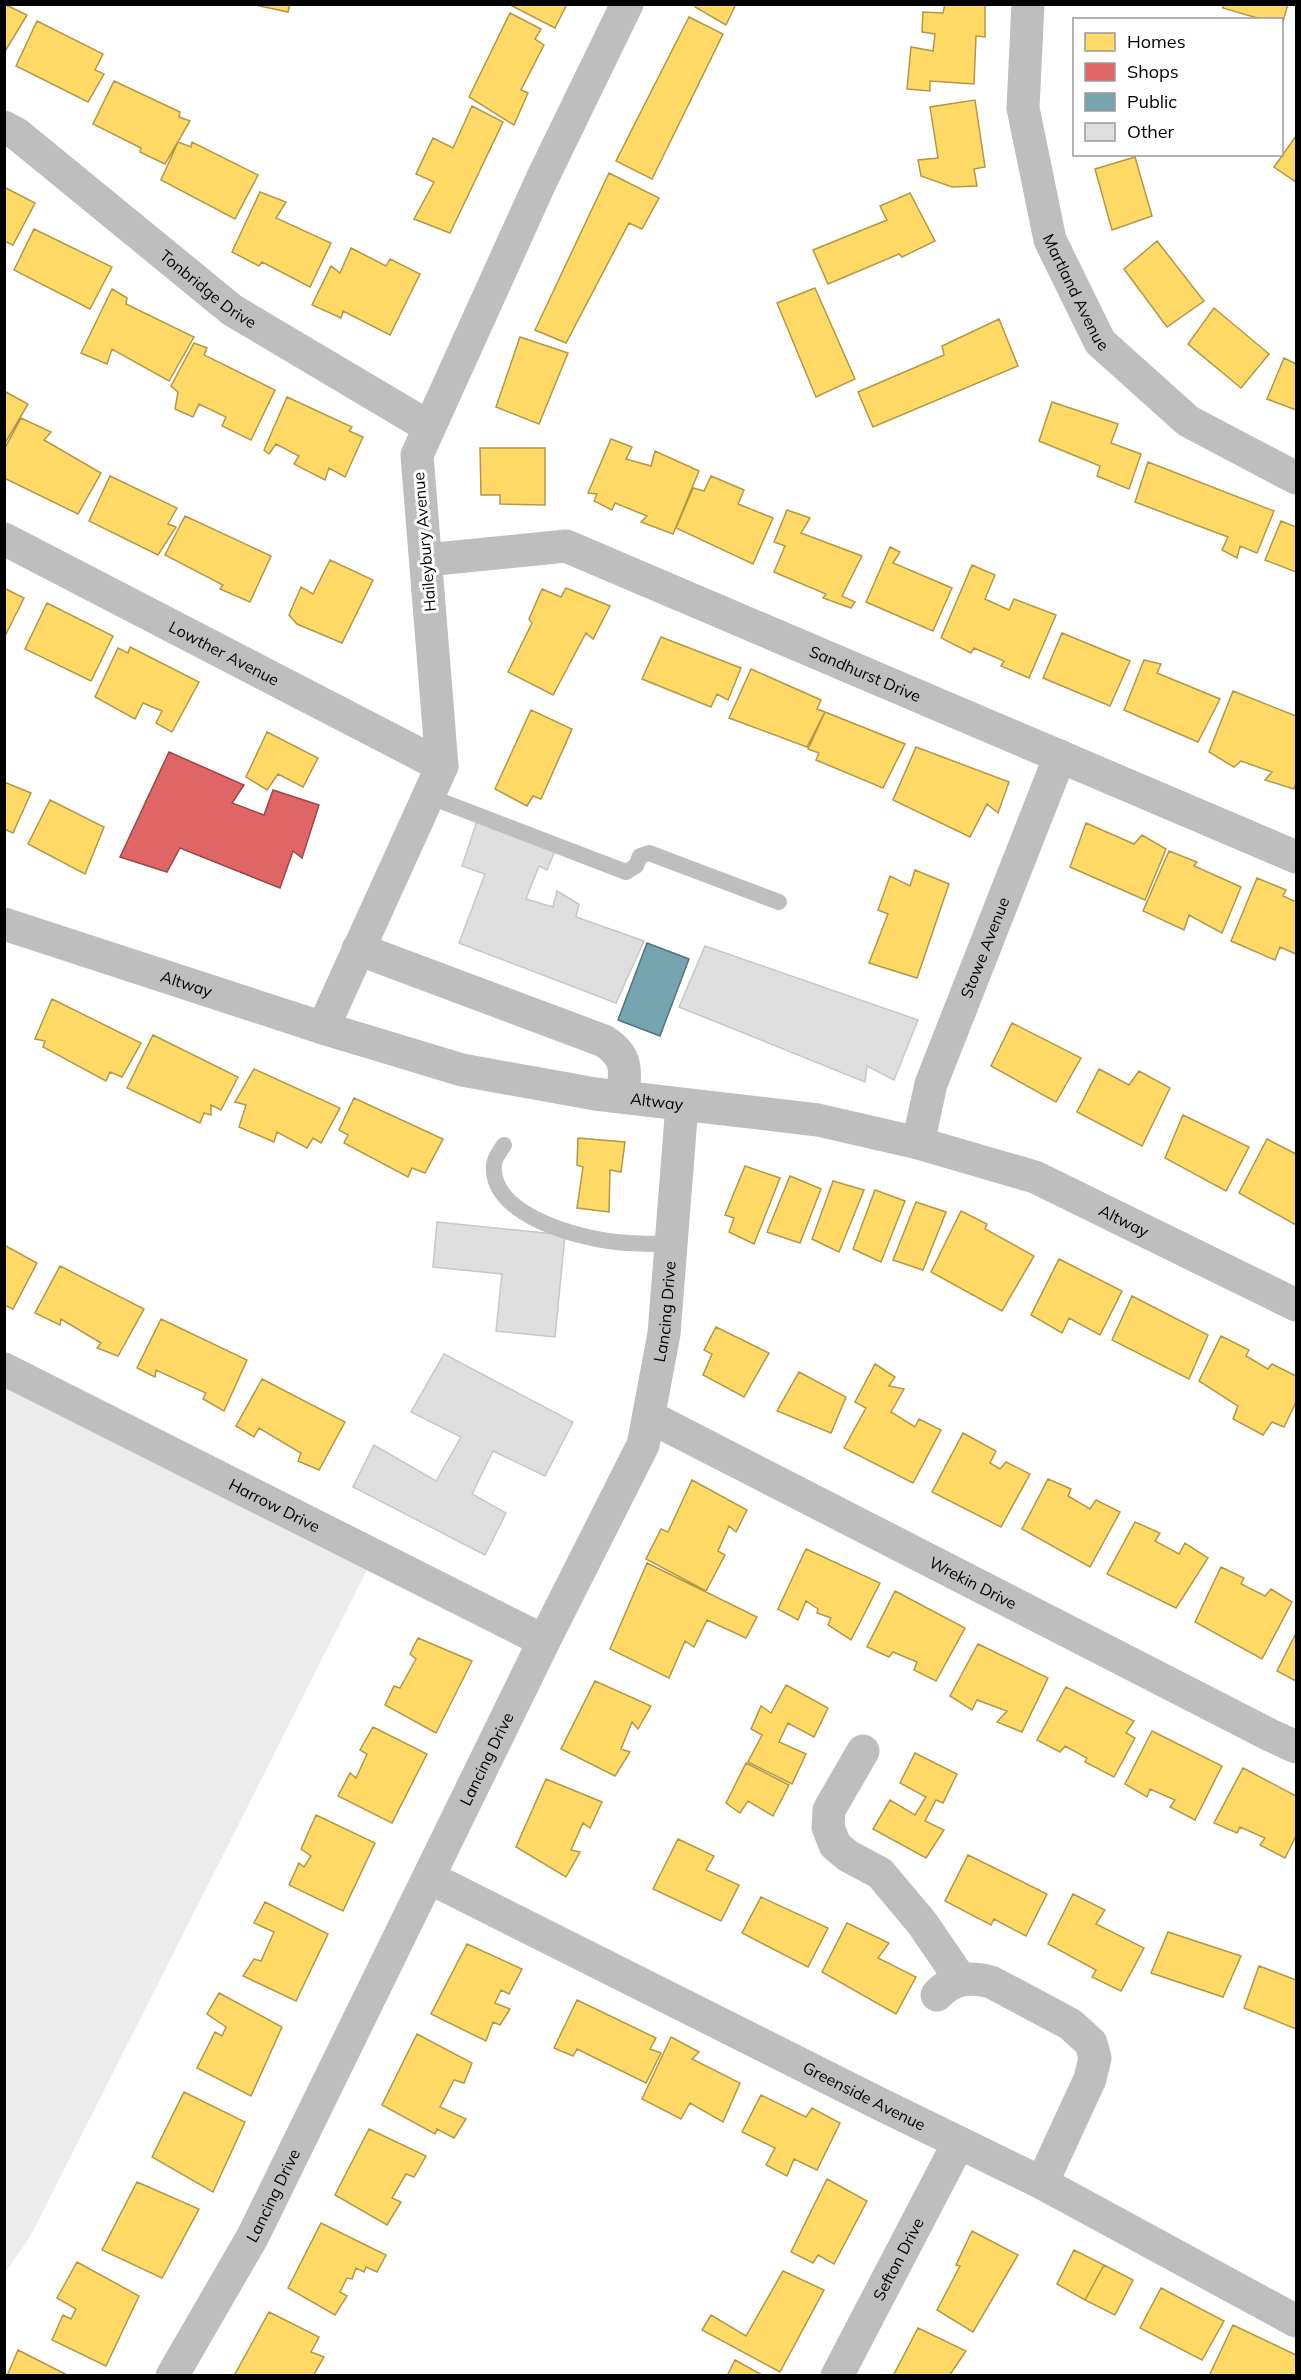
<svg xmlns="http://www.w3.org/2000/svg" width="1301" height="2380" viewBox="0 0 1301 2380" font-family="Mulish,sans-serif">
	<rect width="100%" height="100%" fill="#fff"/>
	<path fill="#ececec" d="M5,1376L369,1566L31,2235L5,2273Z"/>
	<path fill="#ffd966" stroke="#b29847" stroke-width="1.5" d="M4,4L27,15L4,53Z
		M251,4H290L288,12Z
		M508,4H567L555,28Z
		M696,4H736L726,25L695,7Z
		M945,4H985V37L976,36L974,84L930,81V91L907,89L911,47L933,51L935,34L922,32L923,12L943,13Z
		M1223,4H1288L1282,25V20H1264L1223,8Z
		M510,13L541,29L535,39L544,45L521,90L528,93L514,125L469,97Z
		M689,17L723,34L652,179L616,161Z
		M37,21L103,54L95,70L104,74L88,102L16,66Z
		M114,81L180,112L179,117L190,121L165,164L140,152L141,148L93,124Z
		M975,100L985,167L974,169L977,186L952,187L921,176L918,160L938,158L930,107Z
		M472,106L503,122L450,233L414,219L434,182L416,174L433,138L453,148Z
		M1296,136V182L1274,167Z
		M178,142L191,147L192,142L258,175L235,219L161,180Z
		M1135,157L1152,216L1112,230L1095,169Z
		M609,173L659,198L642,229L629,223L566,343L535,330Z
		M4,187L35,203L13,245L4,241Z
		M260,192L286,202L276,218L331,243L310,287L262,262L259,266L232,252Z
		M910,193L935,241L902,257L899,254L828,284L813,250L887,220L880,206Z
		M34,229L112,267L90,309L14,270Z
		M1157,241L1204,301L1167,327L1124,269Z
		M351,248L386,266L390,259L420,274L390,335L343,311L341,318L312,305L331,266L340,273Z
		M815,288L855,379L816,397L777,303Z
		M112,289L127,298L126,304L194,337L169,381L112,349L107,364L81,353Z
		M1214,308L1269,354L1241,388L1188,344Z
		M999,319L1018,366L873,427L858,392L944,355L942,346Z
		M520,337L568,353L539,424L496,407Z
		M194,343L207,348L204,355L275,390L251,440L222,426L226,417L199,404L193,417L175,409L178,392L171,386Z
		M1284,358L1296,364V410L1267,399Z
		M4,391L28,404L4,445Z
		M287,397L352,427L349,431L363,437L345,477L329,468L325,480L294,464L299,456L276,444L269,454L264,450Z
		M1052,402L1118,424L1111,443L1141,454L1129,489L1097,476L1100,466L1039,441Z
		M21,418L51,432L44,440L101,473L78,514L4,478V450Z
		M611,439L632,447L626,459L651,466L655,451L699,471L673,534L641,522L647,516L615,503L612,510L594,501L597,494L588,493Z
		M480,448H545V505L500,504V495H481Z
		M1148,462L1274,511L1257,553L1240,546L1237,558L1222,550L1228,537L1135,502Z
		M110,476L177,508L168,524L176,527L158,555L89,521Z
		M711,476L744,490L738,504L773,518L753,564L676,528L693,488L704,491Z
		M787,510L810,518L801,533L862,556L842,596L855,602L851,608L823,598L826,594L774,572L785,546L774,542Z
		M185,516L271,556L250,602L220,589L223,585L165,555Z
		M1281,521L1296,527V572L1265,560Z
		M890,547L900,552L893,563L952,588L933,631L866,602Z
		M330,560L373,580L342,643L297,624L289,615L301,587L313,594Z
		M972,565L995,575L985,599L1009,610L1014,599L1056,615L1029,678L1001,666L1004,661L974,648L971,653L941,638Z
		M4,588L24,598L4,638Z
		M566,588L610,606L593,639L586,633L553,695L508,672L532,623L529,619L542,589L561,597Z
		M47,603L113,636L91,681L25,649Z
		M1062,633L1130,661L1110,706L1043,678Z
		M661,637L741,668L728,700L717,694L711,707L642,679Z
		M130,647L199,682L172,732L156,723L162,711L143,703L135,719L95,697L118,648L128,653Z
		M1144,660L1161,664L1157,673L1220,699L1198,742L1124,710Z
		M751,669L821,700L817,709L825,712L807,747L729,718Z
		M1233,691L1296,716V782L1294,789L1265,780L1272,772L1241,761L1234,767L1209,752Z
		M531,710L572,729L541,799L533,796L527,806L495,789Z
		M825,712L905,744L883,788L816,760L819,753L808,749Z
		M267,732L318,758L303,787L278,774L267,790L246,777Z
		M916,747L1009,782L998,813L987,804L970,837L893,800Z
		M4,782L31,793L13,833L4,829Z
		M50,800L104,827L85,874L28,844Z
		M1086,823L1134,844L1142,835L1166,849L1145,900L1070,867Z
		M1169,851L1197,862L1194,866L1241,887L1222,933L1189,915L1184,930L1143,911Z
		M915,870L949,884L917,978L869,963L888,914L878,910L890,876L910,886Z
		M1257,878L1286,890L1283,896L1296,902V954L1280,947L1275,960L1231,941Z
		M52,999L141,1043L122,1077L110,1072L106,1081L43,1047L45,1041L35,1039Z
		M1012,1023L1081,1058L1056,1102L991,1066Z
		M153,1035L238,1077L221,1110L211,1105V1115L204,1113L200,1123L127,1088Z
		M254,1069L340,1108L321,1143L313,1138L307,1148L277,1132L274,1142L239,1127L246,1105L235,1102Z
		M1099,1069L1129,1085L1139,1071L1170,1088L1142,1146L1077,1112Z
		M354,1098L443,1139L425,1173L412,1168L408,1177L344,1143L348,1135L339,1130Z
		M1183,1115L1249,1147L1226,1191L1165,1158Z
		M578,1138L625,1142L621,1172L610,1170L609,1212L577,1208L583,1167L577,1165Z
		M1267,1139L1296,1154V1225L1239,1193Z
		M745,1166L780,1178L754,1244L729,1232L734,1218L725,1215Z
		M790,1176L821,1189L800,1243L767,1232Z
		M833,1181L864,1190L839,1252L812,1239Z
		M875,1190L905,1201L881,1262L853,1249Z
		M916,1202L946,1212L923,1270L893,1260Z
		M961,1211L987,1224L985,1229L1034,1256L1002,1311L931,1272Z
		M4,1245L37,1263L13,1309L4,1305Z
		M1059,1259L1122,1291L1100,1335L1069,1318L1062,1333L1031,1315Z
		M60,1266L144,1309L118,1356L97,1348L101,1343L61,1319L60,1325L35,1313Z
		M1132,1296L1208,1335L1189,1379L1112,1340Z
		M161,1319L247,1360L224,1411L203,1399L206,1393L156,1370L155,1377L137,1368Z
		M716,1327L769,1353L744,1397L703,1375L712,1354L704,1350Z
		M1221,1336L1249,1350L1246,1356L1268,1369L1272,1364L1296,1376V1402L1284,1427L1272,1422L1263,1435L1233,1419L1238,1406L1199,1381Z
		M875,1364L895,1377L889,1386L904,1389L891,1412L915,1427L919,1419L941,1430L913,1483L844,1448L866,1408L855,1402Z
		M799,1372L846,1397L831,1433L777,1411Z
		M262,1379L345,1422L319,1470L298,1461L301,1453L259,1428L254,1437L236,1426Z
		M963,1433L996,1451L990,1463L1000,1469L1006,1462L1030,1474L1001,1527L932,1492Z
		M1048,1479L1071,1489L1068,1496L1090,1509L1096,1500L1120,1512L1090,1567L1022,1529Z
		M692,1480L747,1510L736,1532L729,1526L718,1551L725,1555L706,1591L646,1559L661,1529L668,1532Z
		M1135,1522L1160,1533L1155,1541L1179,1554L1185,1543L1208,1558L1176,1608L1107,1574Z
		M806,1549L880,1583L851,1640L828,1625L831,1618L817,1613L818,1609L806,1601L798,1620L778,1609Z
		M647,1563L757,1617L746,1638L707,1620L694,1647L685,1641L669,1678L610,1649Z
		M1221,1567L1244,1578L1241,1584L1265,1596L1271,1589L1292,1602L1262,1659L1195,1622Z
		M895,1591L965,1628L936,1681L914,1670L917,1662L893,1652L889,1657L867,1647Z
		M1296,1633V1681L1277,1671Z
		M418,1638L472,1661L436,1733L385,1705L394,1686L400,1688L416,1659L410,1654Z
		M978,1644L1048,1678L1022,1732L997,1722L1007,1711L977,1700L972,1710L950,1696Z
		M595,1681L651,1706L638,1729L632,1722L621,1749L630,1752L615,1776L561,1749Z
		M786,1685L828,1708L814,1737L788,1723L779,1742L806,1754L792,1784L748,1762L762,1735L751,1729L761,1706L771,1713Z
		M1066,1687L1134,1721L1126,1733L1135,1738L1114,1777L1085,1762L1087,1758L1065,1746L1060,1752L1037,1740Z
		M373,1727L427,1754L392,1823L338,1796L350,1773L356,1778L367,1754L360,1750Z
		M1152,1731L1222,1766L1195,1820L1170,1807L1175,1800L1150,1789L1147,1797L1125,1784Z
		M915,1753L957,1774L943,1803L936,1800L925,1821L944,1830L926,1858L873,1829L890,1800L915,1815L926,1797L900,1783Z
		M746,1763L789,1785L773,1816L748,1801L740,1813L726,1803Z
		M1243,1768L1296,1796V1836L1285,1858L1260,1845L1265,1838L1240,1827L1237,1833L1214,1823Z
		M546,1779L602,1802L590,1828L583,1823L571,1850L580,1852L566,1877L516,1847Z
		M316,1815L375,1843L343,1911L289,1885L299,1863L304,1867L311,1856L301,1849Z
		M678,1839L714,1856L706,1870L739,1885L721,1921L653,1889Z
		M968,1855L1047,1894L1026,1936L994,1919L991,1925L945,1901Z
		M1073,1894L1105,1910L1096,1924L1144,1948L1121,1991L1092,1977L1096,1970L1048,1944Z
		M761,1897L828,1928L808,1967L742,1933Z
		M265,1902L328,1934L296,2001L243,1976L254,1959L261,1961L274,1932L254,1923Z
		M847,1923L889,1943L878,1958L916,1977L896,2014L822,1972Z
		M1168,1932L1241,1956L1223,1997L1151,1973Z
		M467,1944L522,1969L509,1994L501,1990L495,2003L510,2009L500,2025L493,2022L486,2041L431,2014Z
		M1259,1966L1296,1980V2029L1244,2008Z
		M219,1993L282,2027L251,2096L197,2068L215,2032L222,2036L226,2027L207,2014Z
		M577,2000L656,2038L650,2049L661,2053L646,2083L577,2049L573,2056L554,2048Z
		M417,2034L472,2063L464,2083L454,2080L440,2107L466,2119L454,2138L437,2129L435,2134L382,2105Z
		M671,2037L699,2052L692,2059L740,2083L723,2122L690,2103L681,2119L642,2099Z
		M184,2092L245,2122L213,2192L152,2157Z
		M761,2095L806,2117L812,2108L840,2123L817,2170L794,2159L787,2176L766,2165L775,2148L742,2132Z
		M369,2129L426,2156L414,2177L406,2174L392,2198L401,2202L387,2225L335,2195Z
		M827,2179L867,2201L834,2264L818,2255L813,2263L791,2252Z
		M137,2182L199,2209L162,2278L102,2250Z
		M321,2223L386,2255L377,2272L366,2267L364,2272L356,2268L352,2279L347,2278L340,2292L347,2296L335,2315L288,2288Z
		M972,2231L1018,2255L973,2332L937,2310L960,2266L956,2265Z
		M1074,2250L1104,2265L1085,2300L1057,2284Z
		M77,2262L139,2296L106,2366L52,2340L63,2315L71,2319L76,2309L57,2298Z
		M1104,2265L1133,2280L1115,2315L1085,2300Z
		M783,2271L824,2290L780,2372L702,2330L711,2315L746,2336Z
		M1161,2288L1224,2321L1202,2360L1140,2328Z
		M269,2312L319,2337L311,2352L324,2357L313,2376H234Z
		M1233,2325L1296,2355V2376H1209Z
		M918,2328L966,2351L949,2376H893Z
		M18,2350L69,2376H7Z
		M735,2360L764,2376H727Z"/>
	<path fill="#e06666" stroke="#9d4747" stroke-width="1.5" d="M169,752L244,785L232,803L264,815L273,790L319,805L302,858L293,851L280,888L180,848L167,872L120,857Z"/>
	<path fill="#76a5af" stroke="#53747a" stroke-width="1.5" d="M647,943L689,959L660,1036L618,1020Z"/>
	<path fill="#dfdfdf" stroke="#c7c7c7" stroke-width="1.5" d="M477,821L555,851L547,870L539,866L526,899L553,907L557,891L579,904L576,917L644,941L616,1003L459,943L485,874L462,866Z
		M705,946L918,1020L894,1080L867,1066L865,1082L679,1007Z
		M437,1222L565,1235L555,1337L496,1331L502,1274L433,1267Z
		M444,1354L573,1422L545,1476L493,1451L472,1494L506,1513L485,1555L353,1487L374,1445L436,1481L461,1437L411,1412Z"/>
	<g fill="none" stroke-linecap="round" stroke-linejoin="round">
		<path stroke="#bebebe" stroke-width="16" d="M428,796L626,872L636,866L640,856L649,853L779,902
			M504,1145C500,1151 494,1159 494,1165C490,1215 578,1238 616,1242C634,1244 653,1244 671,1244"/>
		<g stroke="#bebebe" stroke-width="33">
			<path id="s1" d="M1028,4L1023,108L1050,240L1100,342L1188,421L1296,478"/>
			<path id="s2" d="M4,127L17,134L232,310L429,427"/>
			<path id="s3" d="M4,539L442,766"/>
			<path id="s4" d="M426,560L566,546L1296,857"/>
			<path id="s5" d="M4,924L323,1028L462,1070L595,1094L818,1120L918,1143L1035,1177L1296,1305"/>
			<path d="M358,949L604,1041C629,1057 625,1071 623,1097"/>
			<path d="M323,1028L442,766L417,455L541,181L627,4"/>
			<path id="s6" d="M918,1143L931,1084L1060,756"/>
			<path id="s7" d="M4,1369L544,1641"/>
			<path id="s8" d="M650,1417L1270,1735L1296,1747"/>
			<path d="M863,1751L829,1810L828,1827L835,1845L848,1856L880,1873L922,1923L961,1980"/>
			<path id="s9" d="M430,1878L880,2104L1042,2183L1296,2321"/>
			<path d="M937,1995C952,1979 970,1976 991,1982L1070,2024L1091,2043L1095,2058L1090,2079L1042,2183"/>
			<path id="s10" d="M172,2376L253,2236L544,1641L643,1445L664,1334L682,1105"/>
			<path id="s11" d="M837,2376L958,2144"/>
		</g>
	</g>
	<g text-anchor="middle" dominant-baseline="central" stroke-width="6" stroke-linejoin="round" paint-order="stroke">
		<g font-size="16" fill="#000" stroke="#fff">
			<text stroke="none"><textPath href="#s2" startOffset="261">Tonbridge Drive</textPath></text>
			<text stroke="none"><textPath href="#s1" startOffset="297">Martland Avenue</textPath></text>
			<text transform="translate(424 542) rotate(-95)">Haileybury Avenue</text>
			<text stroke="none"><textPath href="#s3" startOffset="248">Lowther Avenue</textPath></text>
			<text stroke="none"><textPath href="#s4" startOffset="466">Sandhurst Drive</textPath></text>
			<text stroke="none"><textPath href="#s6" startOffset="207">Stowe Avenue</textPath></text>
			<text stroke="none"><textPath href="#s5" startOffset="192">Altway</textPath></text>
			<text stroke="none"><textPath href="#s5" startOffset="678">Altway</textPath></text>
			<text stroke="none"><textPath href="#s5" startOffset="1164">Altway</textPath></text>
			<text stroke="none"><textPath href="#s10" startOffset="1179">Lancing Drive</textPath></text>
			<text stroke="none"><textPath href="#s7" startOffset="303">Harrow Drive</textPath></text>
			<text stroke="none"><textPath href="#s8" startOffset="363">Wrekin Drive</textPath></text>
			<text stroke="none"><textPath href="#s10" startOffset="693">Lancing Drive</textPath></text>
			<text stroke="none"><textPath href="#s9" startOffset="486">Greenside Avenue</textPath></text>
			<text stroke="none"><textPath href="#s10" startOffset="207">Lancing Drive</textPath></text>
			<text stroke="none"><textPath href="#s11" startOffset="132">Sefton Drive</textPath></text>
		</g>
	</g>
	<rect width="1301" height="2380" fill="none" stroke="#000000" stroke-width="12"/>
	<rect x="1073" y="18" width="210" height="138" fill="#ffffff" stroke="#999999" stroke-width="1.5"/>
	<rect x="1085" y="33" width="30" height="18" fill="#ffd966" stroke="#999999" stroke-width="1.5"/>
	<text x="1127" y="48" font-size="18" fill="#000000">Homes</text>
	<rect x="1085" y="63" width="30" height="18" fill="#e06666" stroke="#999999" stroke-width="1.5"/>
	<text x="1127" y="78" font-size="18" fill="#000000">Shops</text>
	<rect x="1085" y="93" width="30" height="18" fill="#76a5af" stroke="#999999" stroke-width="1.5"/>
	<text x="1127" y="108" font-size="18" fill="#000000">Public</text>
	<rect x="1085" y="123" width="30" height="18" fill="#dfdfdf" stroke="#999999" stroke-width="1.5"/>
	<text x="1127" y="138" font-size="18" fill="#000000">Other</text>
</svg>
